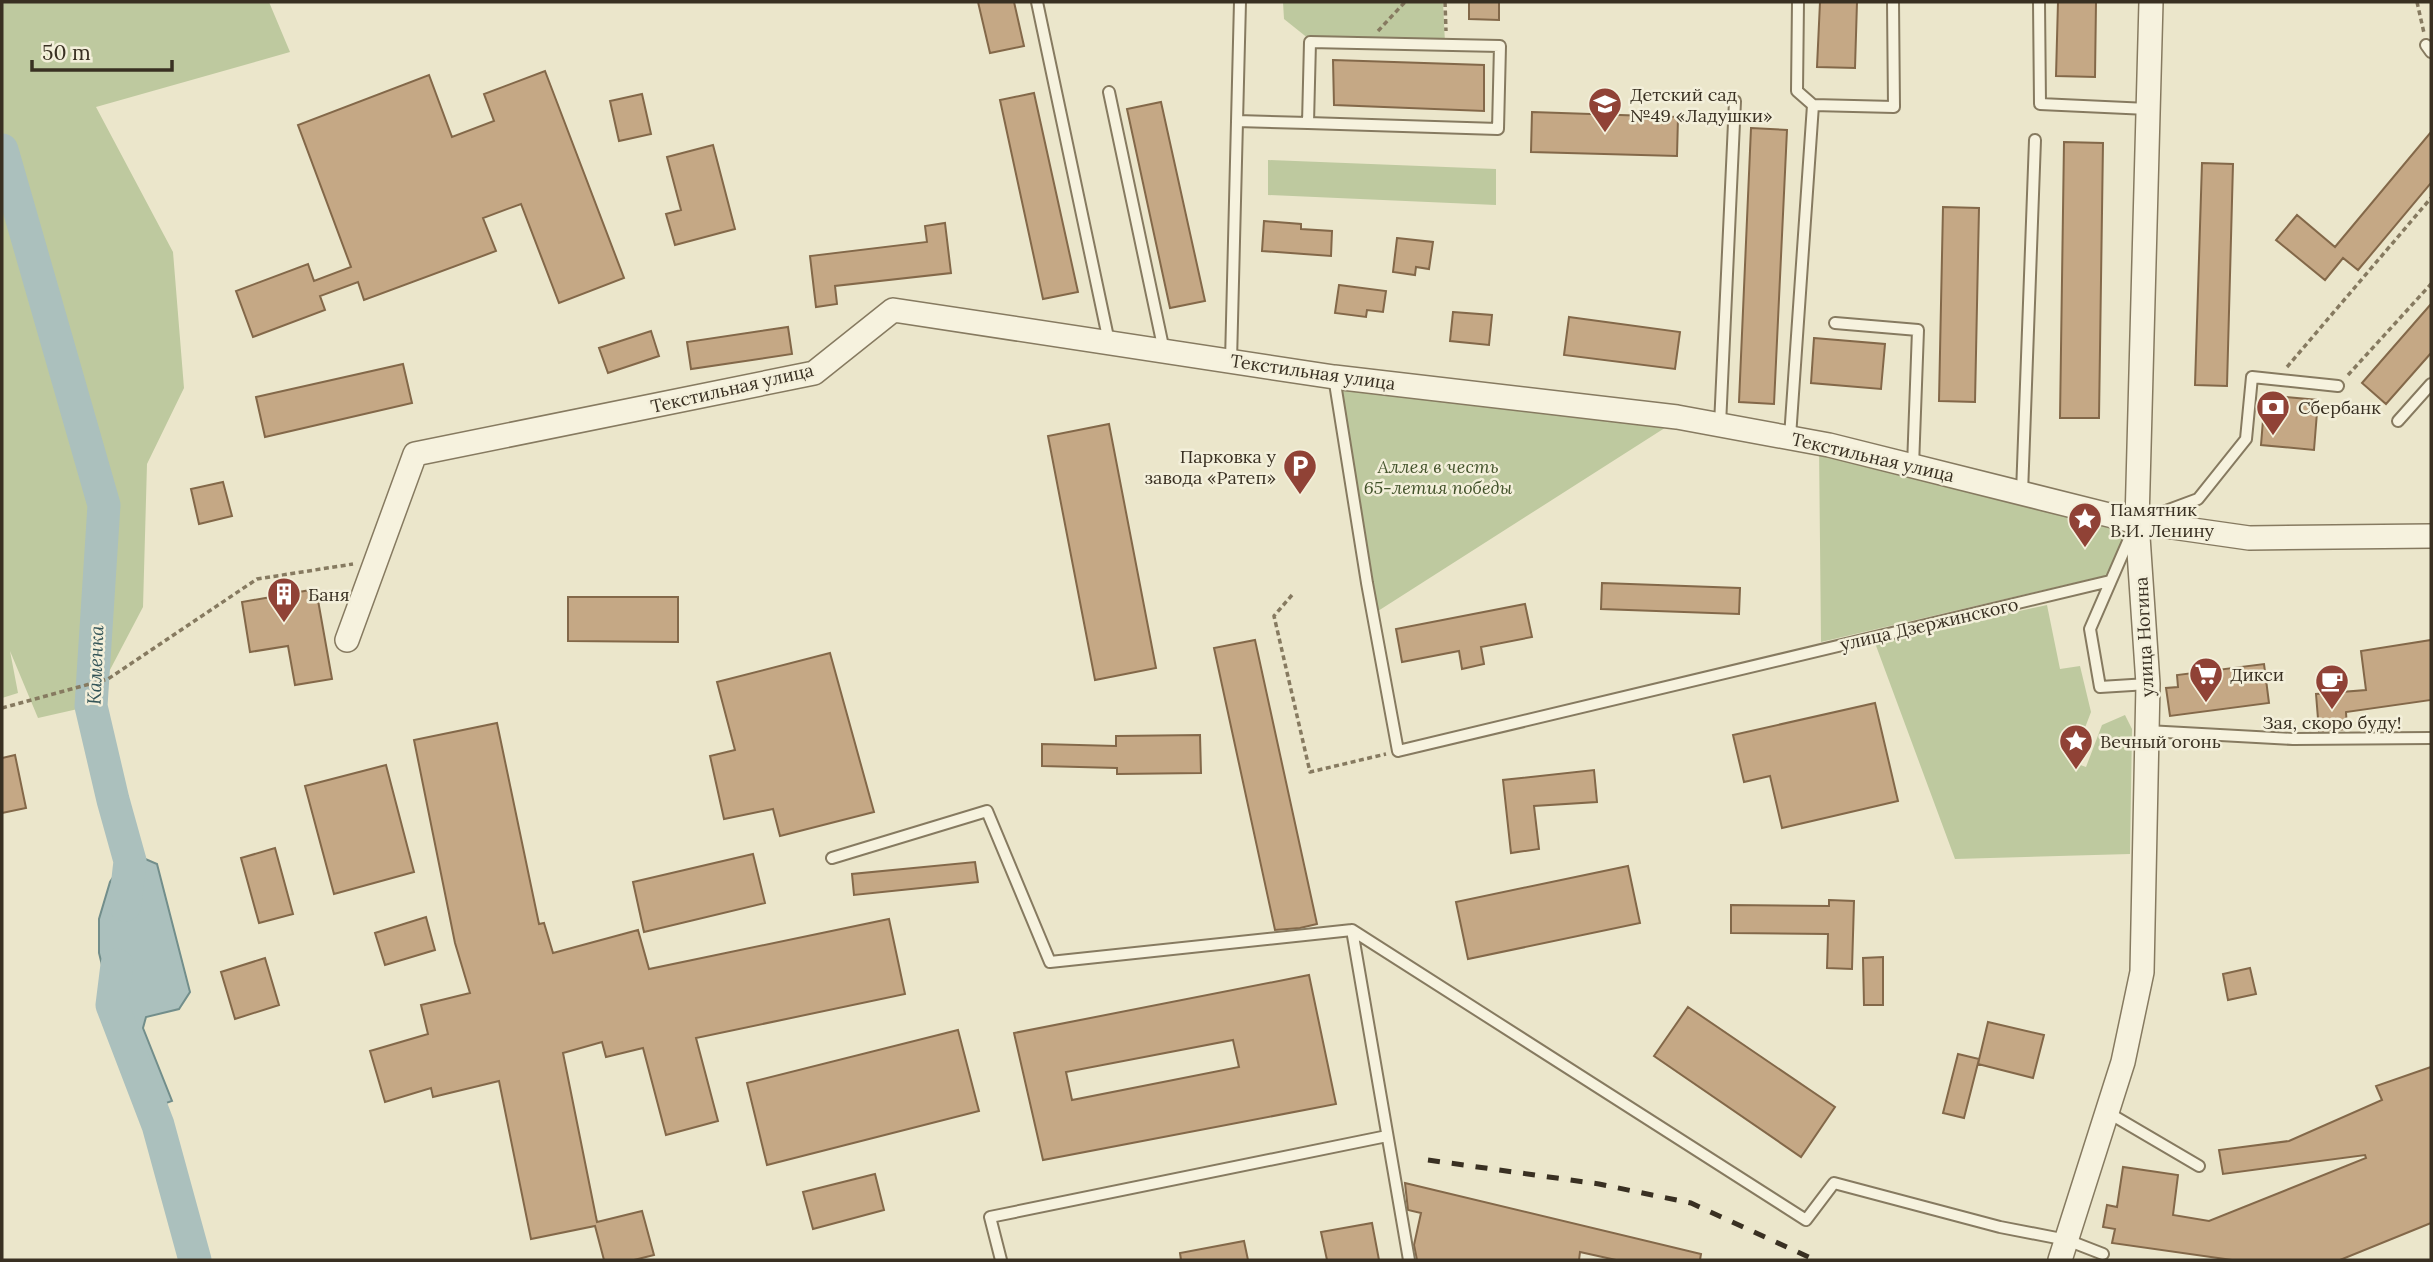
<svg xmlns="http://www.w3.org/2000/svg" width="2433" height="1262" viewBox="0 0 2433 1262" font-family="Lora,serif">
	<rect width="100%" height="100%" fill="#ebe6cb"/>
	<path fill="#bec99f" d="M2,2H269L290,52L96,107L173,252L184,388L147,464L143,607L91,706L38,718L10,651L18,693L2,698Z
		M1283,2H1443L1445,43L1309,39L1284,19Z
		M1268,160L1496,169V205L1268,195Z
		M1341,382L1671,424L1378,611Z
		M1819,445L2143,527L2108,575L1821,642Z
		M2047,605L2060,669L2080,666L2091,712L2072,762L2086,767L2102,725L2125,715L2132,729L2130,854L1955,859L1875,643Z"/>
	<path fill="#abc0bd" stroke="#728e8b" stroke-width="2" d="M143,858L157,864L190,992L179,1009L146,1017L143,1028L172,1101L152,1108L112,1006L99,953V919L110,882L121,865Z"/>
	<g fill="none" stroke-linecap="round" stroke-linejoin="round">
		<path stroke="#abc0bd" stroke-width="33" d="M2,150L104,505L91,706L113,800L130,861L125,905
			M117,965L112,1005L158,1125L195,1260"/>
	</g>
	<path fill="#c5a885" stroke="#836849" stroke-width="2" fill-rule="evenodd" d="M978,2H1014L1024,46L990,53Z
		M1469,2H1499V20L1469,19Z
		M1820,2H1857L1855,68L1817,67Z
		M2058,2H2096L2095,77L2056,76Z
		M1333,60L1484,65V111L1334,105Z
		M545,71L624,278L559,303L521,204L483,218L496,251L364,300L358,282L320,296L325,310L253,337L236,291L308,264L314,281L351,267L298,125L429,75L452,137L494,121L484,94Z
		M1034,93L1078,292L1043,299L1000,100Z
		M642,94L651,134L619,141L610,101Z
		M1161,102L1205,301L1170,308L1127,109Z
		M1532,112L1678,117L1677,156L1531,152Z
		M1751,128L1787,130L1774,404L1739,402Z
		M2431,132V183L2358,270L2343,258L2325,280L2276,240L2297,215L2335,247Z
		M2064,142L2103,143L2099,418H2060Z
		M713,145L735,229L675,245L666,214L681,210L667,157Z
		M2202,163L2233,164L2227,386L2195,385Z
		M1943,207L1979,208L1975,402L1939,401Z
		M1264,221L1301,224V229L1332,231L1331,256L1262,251Z
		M945,223L951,273L835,286L837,304L816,307L810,256L927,242L925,226Z
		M1397,238L1433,242L1429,269L1416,267L1415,275L1393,272Z
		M1339,285L1386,291L1383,312L1367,310L1366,317L1335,313Z
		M2431,304V353L2386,404L2362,383Z
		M1453,312L1492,315L1489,345L1450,341Z
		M1569,317L1680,332L1675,369L1564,355Z
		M788,327L792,354L691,369L687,342Z
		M651,331L659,356L608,373L599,348Z
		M1814,338L1885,344L1881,389L1811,383Z
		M403,364L412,403L265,437L256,397Z
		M2265,395L2318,400L2314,450L2261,445Z
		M1109,424L1156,668L1095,680L1048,436Z
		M223,482L232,516L199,524L191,489Z
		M1602,583L1740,588L1739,614L1601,609Z
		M316,589L332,679L295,685L288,646L250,652L242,602Z
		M568,597H678V642L568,641Z
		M1525,604L1532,637L1481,647L1484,664L1462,669L1459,651L1402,662L1396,629Z
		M1255,640L1317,924L1300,928L1275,930L1214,648Z
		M2431,640V700L2346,712L2347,729L2319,731L2316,694L2366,690L2361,651Z
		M830,653L874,812L780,836L773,809L724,819L710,756L735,750L717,682Z
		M2264,664L2269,703L2170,716L2166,688L2178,687L2177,675Z
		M1875,703L1898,801L1782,828L1770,776L1744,782L1733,735Z
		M497,723L539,924L544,923L553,953L638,930L649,969L889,919L905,994L696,1038L718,1121L666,1135L643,1048L606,1057L602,1042L563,1053L597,1222L642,1211L654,1255L634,1260H604L595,1226L531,1239L499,1081L433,1097L431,1088L385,1102L370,1051L428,1034L421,1005L470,993L455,943L414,740Z
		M1200,735L1201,773L1117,774V768L1042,766V744L1116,746V736Z
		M15,755L26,808L2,813V758Z
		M386,765L414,872L334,894L305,786Z
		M1594,770L1597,802L1534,806L1539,849L1511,853L1503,780Z
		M275,848L293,914L259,923L241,858Z
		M753,854L765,903L644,932L633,882Z
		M975,862L978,882L854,895L852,874Z
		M1628,866L1640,923L1468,959L1456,902Z
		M1829,900L1854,901L1852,969L1827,968L1828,934L1731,933V905L1829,906Z
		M426,917L435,950L385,965L375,933Z
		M1883,957V1005H1864L1863,958Z
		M265,958L279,1005L235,1019L221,972Z
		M2250,968L2256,994L2228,1000L2223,974Z
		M1309,975L1336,1104L1043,1160L1014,1033ZM1233,1040L1239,1067L1072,1100L1066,1072Z
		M1688,1007L1835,1107L1801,1157L1654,1056Z
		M1988,1022L2044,1035L2033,1078L1978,1064Z
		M958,1030L979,1111L767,1165L747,1083Z
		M1958,1054L1979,1059L1964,1118L1943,1113Z
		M2431,1067V1223L2340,1260H2232L2112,1243L2115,1229L2103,1227L2107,1205L2117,1207L2123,1167L2178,1175L2173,1215L2209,1221L2366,1158L2365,1155L2223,1174L2219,1150L2289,1141L2382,1100L2376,1086Z
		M875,1174L884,1210L813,1229L803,1192Z
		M1405,1183L1701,1254L1700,1260H1616L1580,1252L1579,1260H1417L1414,1245L1421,1213L1408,1210Z
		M1372,1223L1379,1260H1327L1321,1232Z
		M1244,1241L1248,1260H1181L1180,1253Z"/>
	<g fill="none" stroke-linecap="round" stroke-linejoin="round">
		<g stroke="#867a60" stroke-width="14">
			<path id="lane" d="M1037,2L1109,342
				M1798,2L1797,91L1813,105L1894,107L1893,2
				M2039,2L2040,104L2148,109
				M1310,42L1500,46L1498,129L1308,123Z
				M2426,45L2431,52
				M1109,92L1164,351
				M1237,121L1308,123
				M1835,323L1918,330L1913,466
				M1231,361L1240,2
				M1334,377L1367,583L1398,751L2110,581
				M2398,421L2431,384
				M1720,425L1735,101
				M1790,437L1813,105
				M2022,493L2035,140
				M2147,518L2198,499L2246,439L2252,377L2338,386
				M2133,530L2090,629L2100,687L2148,684
				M2147,731L2293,739L2431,738
				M832,858L987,811L1050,962L1352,930
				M2107,1112L2199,1166
				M1001,1260L990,1217L1387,1136
				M1409,1260L1352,930L1806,1220L1834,1183L2000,1227L2067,1240L2103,1254"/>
		</g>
		<g stroke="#867a60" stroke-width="26">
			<path id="street" d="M347,640L415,454L814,373L893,310L1334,377L1677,417L1829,445L2137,522L2249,538L2431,536
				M2060,1260L2123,1062L2142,972L2148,684L2137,522L2151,2"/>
		</g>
		<path stroke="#867a60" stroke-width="3.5" stroke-dasharray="5 3.5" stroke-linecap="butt" d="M1445,2L1446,31
			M2417,2L2424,33
			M1378,31L1405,2
			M2287,367L2431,198
			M2348,375L2431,284
			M1292,595L1274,616L1310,772L1386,754
			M2,708L108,679L257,579L353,564"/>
		<use href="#lane" stroke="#f6f2de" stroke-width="10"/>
		<use href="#street" stroke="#f6f2de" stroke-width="23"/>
		<path stroke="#393022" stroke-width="5" stroke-dasharray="12 12" stroke-linecap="butt" d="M1428,1160L1599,1184L1691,1203L1815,1260"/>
	</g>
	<defs>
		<g id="school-pin" transform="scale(1.75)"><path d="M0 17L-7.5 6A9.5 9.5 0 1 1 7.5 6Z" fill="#904236" stroke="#f3efda"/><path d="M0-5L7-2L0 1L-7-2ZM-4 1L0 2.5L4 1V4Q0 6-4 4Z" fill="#fff"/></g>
		<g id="bank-pin" transform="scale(1.75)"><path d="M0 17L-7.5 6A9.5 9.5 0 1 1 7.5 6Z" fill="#904236" stroke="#f3efda"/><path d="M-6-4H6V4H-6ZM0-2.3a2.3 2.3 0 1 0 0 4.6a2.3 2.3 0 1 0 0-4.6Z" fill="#fff"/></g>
		<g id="parking-pin" transform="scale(1.75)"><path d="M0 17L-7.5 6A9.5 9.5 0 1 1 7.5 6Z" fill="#904236" stroke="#f3efda"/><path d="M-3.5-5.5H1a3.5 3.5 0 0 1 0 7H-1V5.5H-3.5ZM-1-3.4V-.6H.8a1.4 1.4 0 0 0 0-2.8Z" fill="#fff"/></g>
		<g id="sight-pin" transform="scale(1.75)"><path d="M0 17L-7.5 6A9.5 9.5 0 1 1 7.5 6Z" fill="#904236" stroke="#f3efda"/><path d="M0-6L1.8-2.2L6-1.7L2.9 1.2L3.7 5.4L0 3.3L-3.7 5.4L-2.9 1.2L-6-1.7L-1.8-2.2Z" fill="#fff"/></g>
		<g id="building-pin" transform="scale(1.75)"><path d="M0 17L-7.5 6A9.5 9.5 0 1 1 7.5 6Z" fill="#904236" stroke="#f3efda"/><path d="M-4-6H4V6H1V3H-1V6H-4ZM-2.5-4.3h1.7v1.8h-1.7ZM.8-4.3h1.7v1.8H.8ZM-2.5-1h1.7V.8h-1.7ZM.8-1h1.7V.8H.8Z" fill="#fff"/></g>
		<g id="supermarket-pin" transform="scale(1.75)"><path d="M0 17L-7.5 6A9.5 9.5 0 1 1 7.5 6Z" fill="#904236" stroke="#f3efda"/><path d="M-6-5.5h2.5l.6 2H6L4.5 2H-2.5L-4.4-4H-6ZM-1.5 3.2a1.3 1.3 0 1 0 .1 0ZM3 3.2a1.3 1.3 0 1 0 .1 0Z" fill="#fff"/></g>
		<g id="cafe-pin" transform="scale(1.75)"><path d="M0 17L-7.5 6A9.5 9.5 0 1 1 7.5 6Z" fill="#904236" stroke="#f3efda"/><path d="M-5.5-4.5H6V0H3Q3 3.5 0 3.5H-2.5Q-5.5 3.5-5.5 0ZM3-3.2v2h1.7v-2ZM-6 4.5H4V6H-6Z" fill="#fff"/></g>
	</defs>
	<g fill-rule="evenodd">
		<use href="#school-pin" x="1605" y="104"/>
		<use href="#bank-pin" x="2273" y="407"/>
		<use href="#parking-pin" x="1300" y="466"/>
		<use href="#sight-pin" x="2085" y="519"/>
		<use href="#building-pin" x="284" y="594"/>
		<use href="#supermarket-pin" x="2206" y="674"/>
		<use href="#cafe-pin" x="2332" y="681"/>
		<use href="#sight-pin" x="2076" y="741"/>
	</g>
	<g text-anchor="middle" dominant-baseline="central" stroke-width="5" stroke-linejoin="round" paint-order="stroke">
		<g font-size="18" fill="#393022" stroke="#f3efda" text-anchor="start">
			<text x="1630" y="94">Детский сад<tspan x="1630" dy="21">№49 «Ладушки»</tspan></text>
			<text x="2298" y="407">Сбербанк</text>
			<text x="1276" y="456" text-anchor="end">Парковка у<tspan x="1276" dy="21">завода «Ратеп»</tspan></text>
			<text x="2110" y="509">Памятник<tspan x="2110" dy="21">В.И. Ленину</tspan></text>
			<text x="308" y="594">Баня</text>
			<text x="2230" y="674">Дикси</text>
			<text x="2332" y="722" text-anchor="middle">Зая, скоро буду!</text>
			<text x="2100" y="741">Вечный огонь</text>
		</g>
		<g font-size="18" fill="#393022" stroke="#f3efda">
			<text transform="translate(1313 372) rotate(8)">Текстильная улица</text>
			<text transform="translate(732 388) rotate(-13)">Текстильная улица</text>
			<text transform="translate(1873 457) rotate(13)">Текстильная улица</text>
			<text transform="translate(1929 624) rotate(-13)">улица Дзержинского</text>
			<text transform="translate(2144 637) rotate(-93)">улица Ногина</text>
		</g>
		<g font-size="18" font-style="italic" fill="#43532b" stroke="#f3efda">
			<text x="1438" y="466">Аллея в честь<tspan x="1438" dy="21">65-летия победы</tspan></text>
		</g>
		<g font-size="19" font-style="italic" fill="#335457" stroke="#f3efda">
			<text transform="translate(95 665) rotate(-88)">Каменка</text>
		</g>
	</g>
	<rect width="2433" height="1262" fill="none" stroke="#393022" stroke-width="7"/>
	<path d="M32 60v10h140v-10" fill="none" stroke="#393022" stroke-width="3.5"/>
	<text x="42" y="60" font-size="21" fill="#393022" stroke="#f3efda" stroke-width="5" paint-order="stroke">50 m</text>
</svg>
